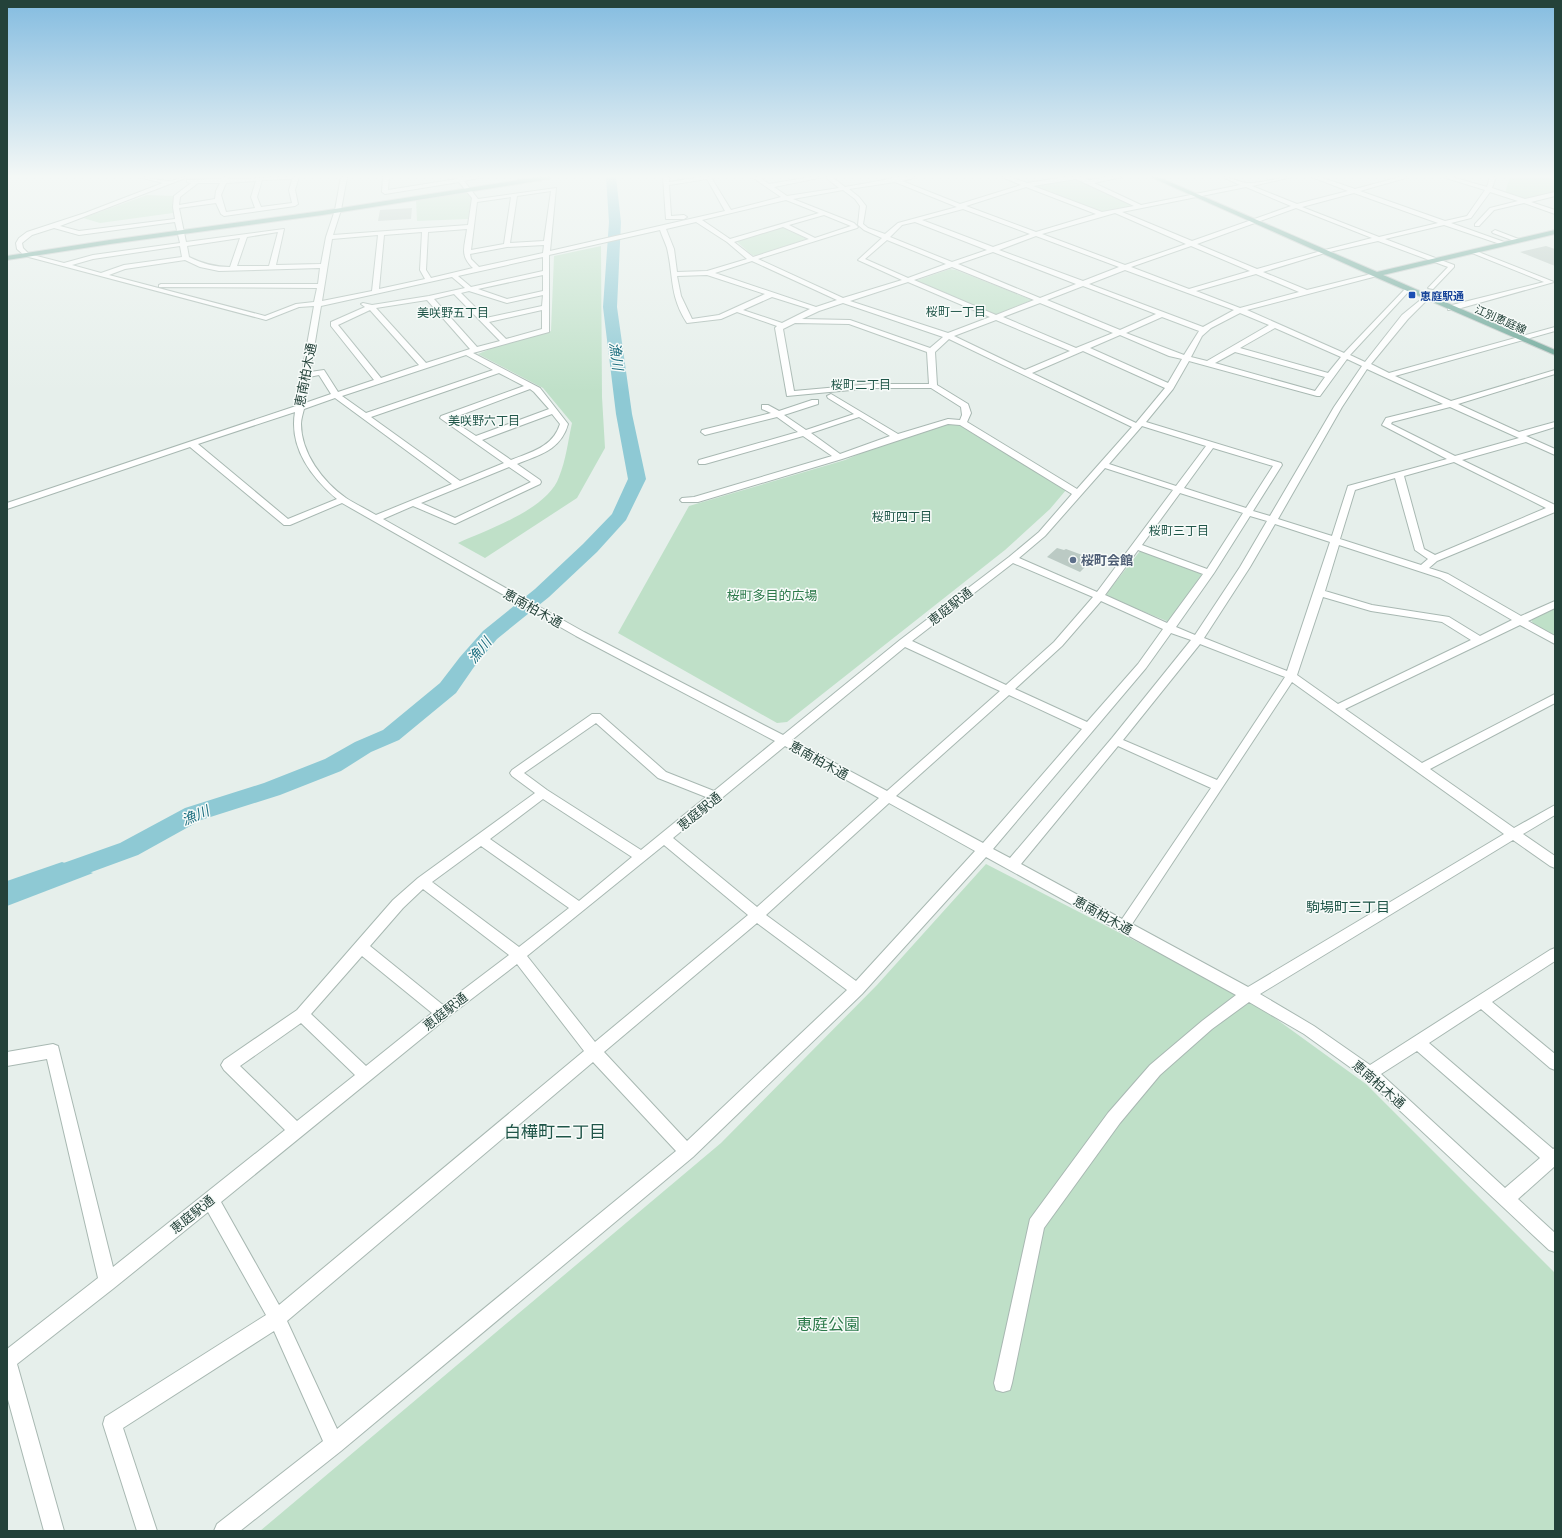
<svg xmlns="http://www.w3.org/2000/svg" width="1562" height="1538" viewBox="0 0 1562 1538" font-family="'Golos Text','Noto Sans JP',sans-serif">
	<rect width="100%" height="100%" fill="#e6efeb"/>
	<path fill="#bfe0c8" d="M1510,177H1547L1555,180V193L1525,200L1505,193Z
		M1077,178L1134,205V206L1101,212L1034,186Z
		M467,192L472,195L468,219L417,221L416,200Z
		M147,195L174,196L173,213L100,223L83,218Z
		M778,227L783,228L807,239L756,256L752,255L736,241Z
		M601,246L602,397L605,448L577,498L485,558L458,543C487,530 548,509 559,477C566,460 568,441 572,423L543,388L478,354L502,344L551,331L554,256Z
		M950,269L956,270L1032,300L995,315L915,281Z
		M949,423L959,425L1066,490L1050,509L1005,550L787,722L777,723L618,633L689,506L845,460L897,438Z
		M1140,551L1202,574L1169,622L1108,597L1106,594Z
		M1555,608V637L1534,625L1531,620Z
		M986,864L1250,1000L1366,1084L1555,1273V1531H260L721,1143L877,985Z"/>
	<path fill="#8ec9d4" d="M62,862L93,873L7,906V881Z"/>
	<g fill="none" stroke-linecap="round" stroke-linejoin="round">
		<path fill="#8ec9d4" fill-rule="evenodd" d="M606,177H616L621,222L617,307L632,414L646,479L626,520L597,552L549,597L497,639L474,667L456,693L399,740L371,752L341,771L280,795L201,820L138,855L7,903V883L120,843L185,808L264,783L325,759L355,742L383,730L440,683L460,657L483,631L535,589L583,544L612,514L628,479L616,414L603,307L609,222Z"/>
	</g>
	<path fill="#bbcac4" d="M412,208L411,219L378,221L380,210Z
		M1546,246L1555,249V266L1520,252Z
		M1057,548L1064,550L1066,549L1093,559L1080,572L1047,557Z"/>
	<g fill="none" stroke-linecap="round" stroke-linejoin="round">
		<g stroke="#a8b8b2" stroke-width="2">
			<path id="minor" d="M139,177C149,177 159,181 169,181C175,181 181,177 188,177L60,226L79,231L175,219L173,207L174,196L191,183L187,182V180L222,179L223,177H229L228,179L293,177L290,179L262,180L257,197L261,207L292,203L289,190L293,177H299L295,190L298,204L295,206L224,216L221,214L216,203L179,208L186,242L284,229L276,265L321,264L326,237L335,210L341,177H347L341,210L333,235L468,225L472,198L459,182L385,194L382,192L383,177H389L388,190L457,179V177H483L464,181L478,199L556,188L550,251L725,211L707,179L669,185L671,216L684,215L687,217L684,219H666L663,177H669V182L701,177H714L712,179L731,210L781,197L752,177H759L769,184L811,177H823L774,187L787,196L839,188L825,177H832L845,187L890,179L893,177H917L902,181L960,204L1021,185L1002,177H1010L1027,183L1066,177H1081L1089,180L1109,177H1121L1094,183L1141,205L1240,185L1223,177C1232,177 1239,183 1248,183C1260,184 1277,177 1292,177L1252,186L1297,204L1348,191L1312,177H1320L1355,189L1400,177H1409L1360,191L1445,221L1467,216L1485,190L1443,177H1452L1487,187L1490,177H1496L1492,188L1525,199L1555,192V196L1531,202L1555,210V214L1524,203L1494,210L1479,226H1475V224L1490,208L1518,201L1490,192L1471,218L1451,223L1507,243V245H1503L1444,225L1385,239L1454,265V267L1433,289L1428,288L1448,267L1378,241L1325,253L1263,272L1307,290L1375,273L1378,275L1377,276L1247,310L1344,353L1406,288H1410V290L1350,355L1365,362L1402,315L1424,297H1428V299L1408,319L1371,364L1389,373L1555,327V331L1395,376L1451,401L1555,370V374L1458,404L1519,432L1555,422V427L1526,436L1555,449V455L1526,442L1462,460L1555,505V512L1437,561L1429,568L1448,574L1521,616L1555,601V608L1528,621L1555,636V644L1520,625L1345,709L1422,763L1555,694V703L1430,769L1514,828L1555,805V815L1523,834L1555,856V868L1550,866L1513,840L1260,994L1314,1026L1370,1065L1550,950L1555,948V961L1492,1002L1555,1054V1070L1550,1068L1481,1009L1429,1043L1553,1149L1555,1148V1166L1518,1199L1555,1233V1252L1549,1250L1365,1078L1304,1034L1249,1002L1212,1029L1160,1075L1120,1123L1044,1228L1012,1383L1010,1390L1003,1392L996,1390L994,1383L1030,1219L1108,1113L1150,1065L1202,1021L1236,995L986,857L862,994L693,1157L341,1451L240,1531H214L217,1524L323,1441L274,1331L123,1428L157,1531H137L103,1424L105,1417L266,1315L208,1212L114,1288L17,1364L64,1531H44L7,1396V1349L98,1278L47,1059L7,1066V1052L53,1044L58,1046L113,1267L285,1130L224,1070L221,1065L224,1060L297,1010L393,900L418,878L535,793L512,776L510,773L512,770L592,714H600L666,772L714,791L775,741L576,636L342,503L290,525H284L190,447L7,509V503L296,406L314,306L299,307L266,320L25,256L17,249L16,243L19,238L27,232L85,213L163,183ZM1076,179L1134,206L1102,212L1033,186ZM256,181L251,197L255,208L226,212L221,195L226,183ZM895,182L957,207L898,223L885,234L868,228L863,224L866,206L859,197L849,189ZM198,183H220L216,191L215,199L179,205L180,197ZM1026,187L1096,214L1036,232L966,206ZM1246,187L1291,206L1192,241L1122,212ZM843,190L855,199L860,206L858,225L864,230L882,238L858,260L902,280L843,298L758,259L857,228L858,227L854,223L793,199ZM551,191L544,241L510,243L517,196ZM1354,193L1438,223L1379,237L1302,207ZM511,197L504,244L471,250L477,202ZM786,200L819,213L730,239L702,220ZM1296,208L1372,238L1321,251L1257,269L1197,244ZM963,209L1030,234L993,247L922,220ZM1115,213L1186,244L1125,265L1042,234ZM824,215L851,226L815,238L789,225ZM175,222L180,243L93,255L64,263L29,254L23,248L22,243L32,235L54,228L79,235ZM696,222L727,242L747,259L707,271L677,272L674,249L666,229ZM915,222L987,250L952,262L890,237L902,225ZM783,227L809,239L753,257L734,242ZM467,229C465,246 459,255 473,268L431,278L426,270L428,232ZM660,230C662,236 665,242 667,248C674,277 669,295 687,323L721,319L737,312L777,326L775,328L787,396L872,388H931L961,407L962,415L960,420L948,419L898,434L831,394L827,396L828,398L854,414L806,430L784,415L818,404V400H812L779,411L768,405H762V409L771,413L702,430L701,432L705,435L777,417L798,432L699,460L698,462L699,464H705L803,436L832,456L694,497L682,498L680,500L682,502H698L842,459L948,424L960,425L1072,494L1039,532L1009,557L900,640L783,735L584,632L383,519L413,506L455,524L540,484L541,482L540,480L517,464C539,455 561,450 568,424L540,388L473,353L549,332V255ZM278,232L269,266H237L247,237ZM422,232L420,270L425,279L379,289L384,235ZM378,235L372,291L322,301L332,239ZM1036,236L1119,267L1083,281L999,250ZM240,238L230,267C215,267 203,264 189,257L187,246ZM887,240L946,264L908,278L865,259ZM544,245L543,253L479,267L471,259L470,254L507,247ZM180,246L182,257L124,265L101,273L72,265L93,259ZM1191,246L1250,271L1189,289L1131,267ZM993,252L1076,284L1040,298L958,264ZM543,257V271L471,287L458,276ZM185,260L200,267L219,271L320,268L318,284H161L159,285V287L317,288L314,302L296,304L265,316L109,275L125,269ZM752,261L837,300L816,307L715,273ZM952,267L1034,300L996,315L914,280ZM1125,270L1234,310L1203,327L1089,284ZM1256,274L1299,292L1240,308L1196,291ZM543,275V291L507,299L478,289ZM707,275L765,294L719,315L692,319L681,296L677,276ZM452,277L465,288L429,296L372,305L363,303L361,304L365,307L331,322V326L374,380L338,392L324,370L310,372L321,306ZM908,282L990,317L948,333L850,301ZM1083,286L1156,314L1120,330L1047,300ZM469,291L507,303L543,295L542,306L486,318L461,293ZM454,294L500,341L477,347L434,299ZM772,297L810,309L782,323L743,310ZM427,300L470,349L426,363L376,308ZM843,303L943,337L930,348L850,320L802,319L819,311ZM1040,303L1113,333L1076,348L1003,317ZM370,310L419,365L381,378L338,325ZM542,310V329L506,339L489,322ZM1240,313L1269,325L1207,361L1191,357L1202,336L1211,328ZM1162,317L1199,331L1184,355L1126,333ZM996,320L1070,351L1025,370L954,336ZM795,323L849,324L927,352L929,384H872L794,391L783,329ZM1275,328L1341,357L1328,373L1240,348ZM1120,335L1169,356L1182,359L1168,383L1090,348ZM949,339L1132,427L1077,489L967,422L971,413L968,404L937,385L935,352ZM1083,351L1165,388L1136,423L1032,373ZM1235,352L1325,377L1315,391L1215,363ZM466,355L493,370L366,413L342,396ZM1347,359L1362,366L1334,407L1270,516L1253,511L1282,465L1281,463L1146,422L1173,389L1189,361L1317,396H1320ZM1367,369L1443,404L1386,418L1382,425L1447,459L1348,486L1332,536L1278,519L1342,407ZM499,373L524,386L441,416L440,418L504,463L460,481L371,417ZM319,375L331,394L305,403L309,377ZM530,389L534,392L549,409L476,436L450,419ZM335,398L452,484L376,515C366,509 355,504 346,498C323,482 301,453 301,424C301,419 303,413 304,409ZM1450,407L1519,438L1455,456L1391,424L1392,422ZM295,412C289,447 311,477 337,499L288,519L198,444ZM552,414L560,424C553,447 531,452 511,460L482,440ZM859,417L890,436L840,454L811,433ZM1142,426L1206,446L1176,486L1109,464ZM1213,448L1273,466L1246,508L1184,488ZM1454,462L1546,508L1435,555L1424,549L1404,476ZM509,467L531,482L455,518L421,503ZM1105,468L1173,490L1097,592L1019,558L1045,536ZM1395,478L1415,550L1428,559L1421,565L1340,539L1355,490ZM1180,493L1243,513L1207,569L1142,545ZM1250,516L1267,521L1240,567L1195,635L1176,627L1214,573ZM1275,524L1330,542L1287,671L1204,638L1250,567ZM1339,545L1440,578L1512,620L1480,636L1449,617L1372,605L1325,591ZM1138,550L1203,574L1167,623L1105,595ZM1013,563L1093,597L1054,642L1006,685L912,641ZM1323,597L1371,611L1442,622L1471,640L1338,704L1297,675ZM1101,601L1163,629L1138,664L1087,722L1015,689L1062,646ZM1171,633L1191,640L1112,738L1010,858L993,849L1146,668ZM1200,644L1285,677L1217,780L1123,740ZM905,647L1000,691L887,791L792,740ZM1292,682L1504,834L1248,987L1132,924ZM1009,695L1082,729L983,843L896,796ZM596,723L658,778L706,797L641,850L547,790L524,773ZM785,746L879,798L757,907L673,838L718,801L721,800L723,797ZM1118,746L1211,788L1122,919L1021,864ZM543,799L632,857L579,901L490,839ZM889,803L975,851L856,981L766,915ZM664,845L748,915L595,1042L527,956ZM481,846L569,908L519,947L432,882ZM423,889L509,955L443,1005L370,946L403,908ZM757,923L847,990L687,1141L604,1052ZM362,956L432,1013L366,1066L311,1014ZM517,964L584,1051L279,1305L221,1202L448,1017ZM301,1023L355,1075L297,1121L240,1066ZM1417,1051L1540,1158L1505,1188L1381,1074ZM593,1062L676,1151L337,1429L287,1321Z
				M1495,230L1521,240L1522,241L1517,242L1493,233L1492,232Z
				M1472,251H1476L1554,282L1454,310H1448V306L1544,282L1472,253Z"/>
		</g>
		<g stroke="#c2cac8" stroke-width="2">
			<path id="major" d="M539,177H552L549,179L322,215L110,244L7,260V256L110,240L322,211Z
				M1151,177H1158L1377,272L1555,230V234L1383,275L1555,350V355L1373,276Z"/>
		</g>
		<use href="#minor" fill="#fff" fill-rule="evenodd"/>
		<use href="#major" fill="#6aa596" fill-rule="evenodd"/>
	</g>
	<linearGradient id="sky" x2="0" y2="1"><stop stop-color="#84bce0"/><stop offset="0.45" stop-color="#f4f8f6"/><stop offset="1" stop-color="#f4f8f6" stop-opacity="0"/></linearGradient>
	<rect width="1562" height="392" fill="url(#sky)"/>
	<rect fill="#1a4fb4" stroke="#f7fbf9" stroke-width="1.5" x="1408" y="291" width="8" height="8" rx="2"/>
	<circle fill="#5c6f8a" stroke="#f7fbf9" stroke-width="1.5" cx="1073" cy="560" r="4"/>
	<g text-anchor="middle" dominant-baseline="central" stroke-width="3" stroke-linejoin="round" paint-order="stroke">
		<g font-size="11" font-weight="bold" fill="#164399" stroke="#f7fbf9" text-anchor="start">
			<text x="1420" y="295">恵庭駅通</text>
		</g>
		<g font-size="11" fill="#24423a" stroke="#f7fbf9">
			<text transform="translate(1501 319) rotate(24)">江別恵庭線</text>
		</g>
		<g font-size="12" fill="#1f5548" stroke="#f7fbf9">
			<text x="956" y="311">桜町一丁目</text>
			<text x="453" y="312">美咲野五丁目</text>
			<text x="861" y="384">桜町二丁目</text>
			<text x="484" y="420">美咲野六丁目</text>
			<text x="902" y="516">桜町四丁目</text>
			<text x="1179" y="530">桜町三丁目</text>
		</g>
		<g font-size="13" fill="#24423a" stroke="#f7fbf9">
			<text transform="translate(305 375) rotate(-79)">恵南柏木通</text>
			<text transform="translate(950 606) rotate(-38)">恵庭駅通</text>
			<text transform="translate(533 608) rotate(29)">恵南柏木通</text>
			<text transform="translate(819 760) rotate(29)">恵南柏木通</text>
			<text transform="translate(699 811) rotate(-39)">恵庭駅通</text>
			<text transform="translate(1103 915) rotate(29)">恵南柏木通</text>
			<text transform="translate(445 1011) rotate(-38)">恵庭駅通</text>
			<text transform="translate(1379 1084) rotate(41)">恵南柏木通</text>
			<text transform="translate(192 1214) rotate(-39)">恵庭駅通</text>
		</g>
		<g font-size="13" font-weight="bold" fill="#4e5e75" stroke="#f7fbf9" text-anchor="start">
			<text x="1081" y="560">桜町会館</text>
		</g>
		<g font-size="13" fill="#2d7a4b" stroke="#f7fbf9">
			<text x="772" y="595">桜町多目的広場</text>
		</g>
		<g font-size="14" font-style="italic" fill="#1c6f80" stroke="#f7fbf9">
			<text transform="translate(617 356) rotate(83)">漁川</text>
			<text transform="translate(479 650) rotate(-51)">漁川</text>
			<text transform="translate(195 815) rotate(-23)">漁川</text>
		</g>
		<g font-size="14" fill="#1f5548" stroke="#f7fbf9">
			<text x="1348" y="906">駒場町三丁目</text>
		</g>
		<g font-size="16" fill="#2d7a4b" stroke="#f7fbf9">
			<text x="828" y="1324">恵庭公園</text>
		</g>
		<g font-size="17" fill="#1f5548" stroke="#f7fbf9">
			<text x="555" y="1131">白樺町二丁目</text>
		</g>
	</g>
	<rect width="1562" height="1538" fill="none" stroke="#24423a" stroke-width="16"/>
</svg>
